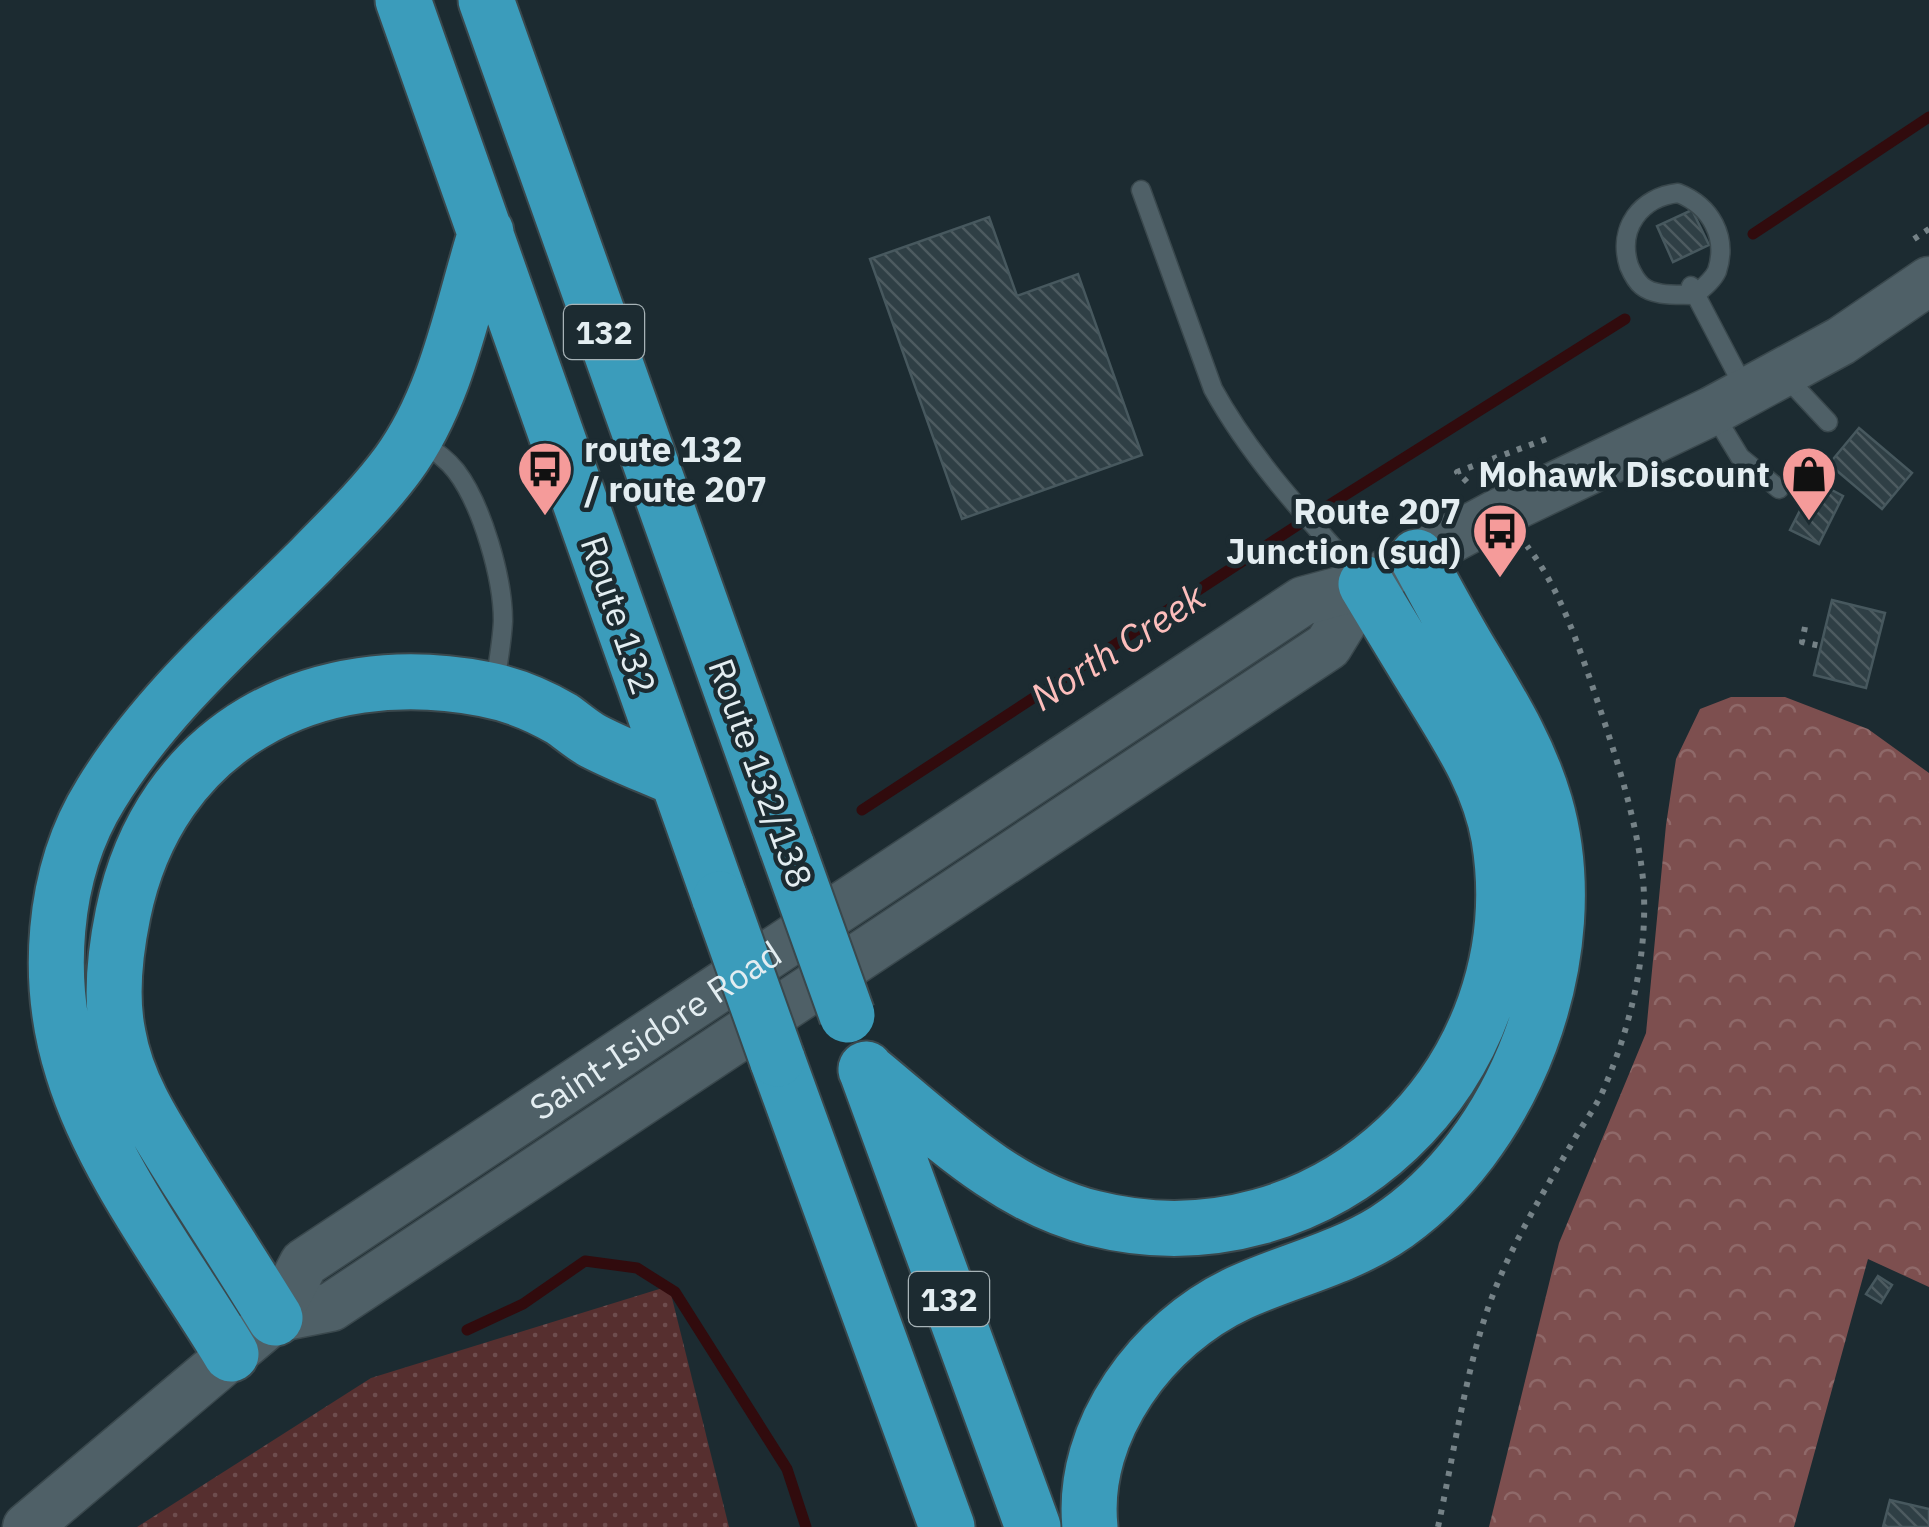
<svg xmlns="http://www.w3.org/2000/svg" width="1929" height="1527" viewBox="0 0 1929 1527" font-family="'IBM Plex Sans',sans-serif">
	<defs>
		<pattern id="green-dots" width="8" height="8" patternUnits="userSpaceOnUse" patternTransform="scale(2.5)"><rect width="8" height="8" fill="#562f2f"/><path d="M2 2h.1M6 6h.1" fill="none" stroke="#6e4d4e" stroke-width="1.8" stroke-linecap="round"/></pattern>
		<pattern id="forest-crowns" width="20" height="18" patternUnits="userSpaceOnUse" patternTransform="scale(2.5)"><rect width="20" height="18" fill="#7d4f4f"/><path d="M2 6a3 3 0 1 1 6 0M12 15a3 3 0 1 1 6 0" fill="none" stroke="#8f6969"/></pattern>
		<pattern id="building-back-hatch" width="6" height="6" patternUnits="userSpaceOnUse" patternTransform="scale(2.5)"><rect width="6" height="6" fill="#2f3f45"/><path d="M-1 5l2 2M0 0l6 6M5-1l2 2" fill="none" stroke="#4d5b60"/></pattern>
	</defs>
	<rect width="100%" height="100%" fill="#1c2b31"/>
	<path fill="url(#green-dots)" d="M669,1286L729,1527H137L371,1378Z"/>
	<path fill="url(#forest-crowns)" d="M1731,697H1785L1868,729L1929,773V1287L1868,1259L1794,1527H1489L1559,1243L1646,1033L1666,825L1676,759L1700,709Z"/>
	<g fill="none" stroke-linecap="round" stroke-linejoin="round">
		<path stroke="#310b0d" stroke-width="11" d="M1753,234L1929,117
			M862,810L1307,519L1625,319
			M467,1330L523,1304L585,1261L637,1268L675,1292L787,1469L806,1527"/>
	</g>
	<path fill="url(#building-back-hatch)" stroke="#47585e" stroke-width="2.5" d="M1692,210L1709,245L1673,262L1657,226Z
		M989,217L1017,296L1078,274L1142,455L962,519L870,259Z
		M1859,428L1912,473L1882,509L1829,464Z
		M1815,481L1843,496L1819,544L1790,530Z
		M1832,600L1885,613L1866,688L1814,675Z
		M1878,1276L1892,1285L1881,1303L1866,1294Z
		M1890,1500L1929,1509V1527H1883Z"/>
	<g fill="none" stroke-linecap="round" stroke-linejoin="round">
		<g stroke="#3a484d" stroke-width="21">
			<path id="lane" d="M1141,190L1213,389C1252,460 1309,520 1363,580
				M1678,193C1711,206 1728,237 1717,271C1713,280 1703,288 1695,295C1679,294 1655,297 1642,286C1636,281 1632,273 1629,266C1617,228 1641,197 1678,193Z
				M1691,286L1746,391
				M1784,375L1828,422
				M1712,411L1740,457L1779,489
				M420,441C433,450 446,458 456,471C482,505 503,578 503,621C502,642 498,663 495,683"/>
		</g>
		<g stroke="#3a484d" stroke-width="51">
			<g id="secondary">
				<path d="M275,1318L331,1307L1328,646L1366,584"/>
				<path id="s1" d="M27,1527L275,1318L304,1263L1303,601L1366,584L1497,514L1712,411L1841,341L1929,281"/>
			</g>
		</g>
		<g stroke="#3a484d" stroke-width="59">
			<path id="highway" d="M403,0L720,899
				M486,0L787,847
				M777,1059L947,1527
				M866,1069L1033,1527
				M866,1070C936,1127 1002,1195 1093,1218C1325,1277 1538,1073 1499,838C1489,781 1458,736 1429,688C1408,654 1387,619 1366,584
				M275,1318C246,1271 216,1224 186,1177C159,1133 127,1087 118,1034C110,995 115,953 123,914C159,737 314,656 484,689C511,694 538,705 562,719C572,726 582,735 593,741C620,755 649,766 676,778
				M231,1354C178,1266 103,1169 73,1071C45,983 51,874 101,794C155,705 239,632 312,559C342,528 373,498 398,464C447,397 462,309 486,232
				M1090,1527C1080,1430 1153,1333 1239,1293C1287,1271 1340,1259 1385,1231C1515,1147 1588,953 1545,804C1530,752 1504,709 1476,662C1455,628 1436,592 1417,557"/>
		</g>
		<path stroke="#758287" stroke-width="6" stroke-dasharray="5 8" stroke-linecap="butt" d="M1914,239L1929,229
			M1467,482L1457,472L1549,438
			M1805,627L1802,642L1821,646
			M1438,1527C1454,1454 1467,1360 1494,1292C1515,1238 1546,1188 1575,1138C1585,1121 1598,1104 1605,1086C1632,1023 1649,948 1643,879C1636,813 1612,745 1591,682C1575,636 1557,584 1527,546"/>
		<use href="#lane" stroke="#4f6067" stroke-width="18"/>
		<use href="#secondary" stroke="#4f6067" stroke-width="48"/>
		<use href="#highway" stroke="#3b9cbb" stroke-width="55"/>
		<g stroke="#3a484d" stroke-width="59" stroke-linecap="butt">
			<path id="highway-bridge" d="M787,847L847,1015
				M720,899L777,1059"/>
		</g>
		<use href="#highway-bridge" stroke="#3b9cbb" stroke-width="55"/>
	</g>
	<defs>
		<g id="bus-pin" transform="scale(2.875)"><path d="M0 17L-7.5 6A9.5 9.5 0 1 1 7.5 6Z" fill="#f59b9a" stroke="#1c2b31"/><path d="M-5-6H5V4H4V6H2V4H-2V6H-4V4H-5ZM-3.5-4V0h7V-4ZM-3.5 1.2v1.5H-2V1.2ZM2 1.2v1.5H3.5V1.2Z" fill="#111"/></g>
		<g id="shop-pin" transform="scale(2.875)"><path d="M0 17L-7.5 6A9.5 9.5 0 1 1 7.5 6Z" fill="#f59b9a" stroke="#1c2b31"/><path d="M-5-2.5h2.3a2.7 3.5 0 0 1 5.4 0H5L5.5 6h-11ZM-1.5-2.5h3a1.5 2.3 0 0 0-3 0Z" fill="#111"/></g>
	</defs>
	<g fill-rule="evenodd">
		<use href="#bus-pin" x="545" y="469"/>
		<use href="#shop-pin" x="1809" y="474"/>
		<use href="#bus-pin" x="1500" y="531"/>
	</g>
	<g text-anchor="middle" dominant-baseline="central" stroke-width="9" stroke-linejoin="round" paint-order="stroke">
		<g fill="#1c2b31" stroke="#a7b3b7" stroke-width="2.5">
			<rect x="564" y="305" width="80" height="54" rx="8"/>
			<rect x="909" y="1272" width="80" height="54" rx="8"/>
		</g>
		<g font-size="32" font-weight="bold" fill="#e3edf1">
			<text x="604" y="332">132</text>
			<text x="949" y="1299">132</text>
		</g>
		<g font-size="35" font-weight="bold" fill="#e3edf1" stroke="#1c2b31" text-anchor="end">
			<text x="584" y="449" text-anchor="start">route 132<tspan x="584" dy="40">/ route 207</tspan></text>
			<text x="1770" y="474">Mohawk Discount</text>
			<text x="1461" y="511">Route 207<tspan x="1461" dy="40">Junction (sud)</tspan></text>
		</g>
		<g font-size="35" fill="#e3edf1" stroke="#1c2b31">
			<text transform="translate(619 615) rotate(71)">Route 132</text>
			<text transform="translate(761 773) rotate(70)">Route 132/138</text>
			<text stroke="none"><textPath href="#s1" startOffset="808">Saint-Isidore Road</textPath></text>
		</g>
		<g font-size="38" font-style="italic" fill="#fdbebc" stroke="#1c2b31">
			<text transform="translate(1117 646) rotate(-33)">North Creek</text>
		</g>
	</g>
</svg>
